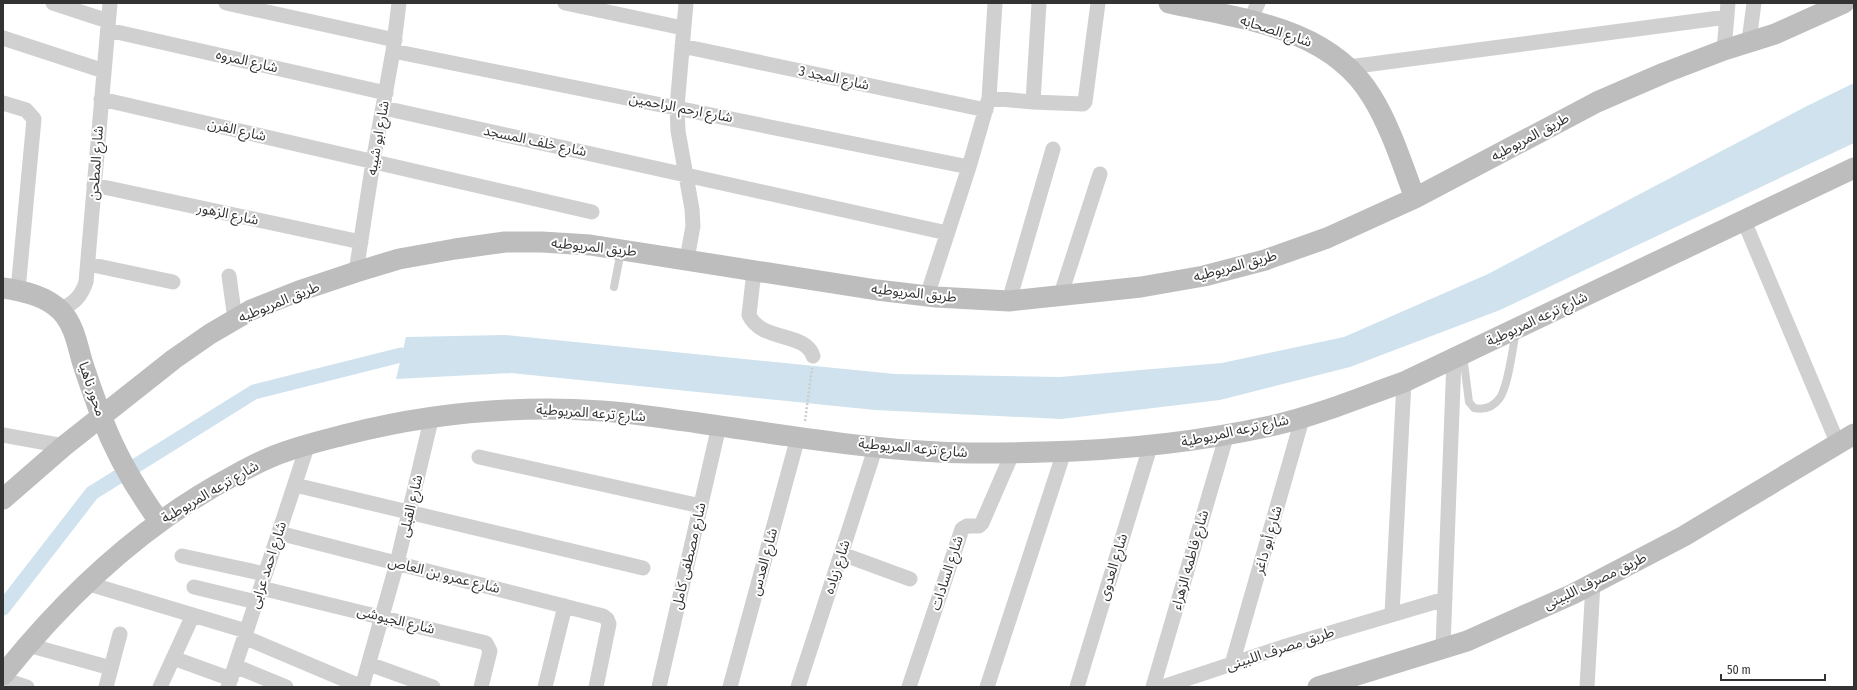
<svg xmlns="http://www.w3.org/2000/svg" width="1857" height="690" viewBox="0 0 1857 690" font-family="'Fira Sans Condensed','Noto Sans Arabic',sans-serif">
	<rect width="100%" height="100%" fill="#fff"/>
	<path fill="#cfe2ee" d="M1854,83V143L1500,310L1350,367L1220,400L1061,419L875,410L511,373L396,379L406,337L505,335L895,374L1060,377L1222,363L1344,337L1488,274L1805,107Z"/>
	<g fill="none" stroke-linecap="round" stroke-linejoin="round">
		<path stroke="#cfe2ee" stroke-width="15" d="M3,608L92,493L254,392L401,355"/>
		<path stroke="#cdcdcd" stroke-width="2.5" stroke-dasharray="2 2" stroke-linecap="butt" d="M805,421L812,368"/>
		<path stroke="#d0d0d0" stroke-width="8" d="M614,287L621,251
			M1463,355L1469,402L1474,408C1484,410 1493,407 1499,399C1508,389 1513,346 1516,331"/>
		<path stroke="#d0d0d0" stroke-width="15" d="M53,3L108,21
			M226,3L395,40
			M565,3L683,28
			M686,3L677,107L678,131L692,209L693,226L687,259
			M1250,21L1258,3
			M108,30L386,93
			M3,38L104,71
			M1749,41L1754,3
			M682,46L986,110
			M1724,50L1728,3
			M393,51L969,167
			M1349,67L1727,17
			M989,98L1033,102L1039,3
			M101,99L592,212
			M1033,102L1083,104L1085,102L1098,3
			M3,103L26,110L34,119L18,290
			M384,108L947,233
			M94,185L361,242
			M1744,221L1838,444
			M88,264L173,282
			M754,271L749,315C761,342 806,332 813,356
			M356,272L373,162L393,51L399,3
			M229,276L235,319
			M927,296L969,167L989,98L995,3
			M1060,297L1100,174
			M1009,301L1053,149
			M60,310C74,303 81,297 86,282L110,3
			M3,435L64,446
			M479,457L701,506
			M295,485L643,568
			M279,533L603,616L607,619L609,624L596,687
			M842,554L910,579
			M182,556L265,574
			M86,583L246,631
			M194,587L256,602
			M261,588L486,643L490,651L481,687
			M1392,614L1404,382
			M244,637L362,687
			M28,645L111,668
			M1443,647L1454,359
			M173,658L231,679
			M369,664L433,687
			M1232,664L1303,416
			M235,666L286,687
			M3,679L27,687
			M106,687L120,634
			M160,687L193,615
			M228,687L308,444
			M362,687L397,563L432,416
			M545,687L565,606
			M659,687L719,426
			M730,687L798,437
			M798,687L876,446
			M909,687L962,529L967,526H979L982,523L1012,454
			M987,687L1064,452
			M1077,687L1150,447
			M1153,687L1227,434
			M1162,687L1283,647L1445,599
			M1587,687L1593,584"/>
		<path stroke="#bdbdbd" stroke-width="21" d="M1169,3C1242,19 1330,27 1372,97C1391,128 1402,164 1415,198
			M3,288C24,291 46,296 61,311C74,325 77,343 82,361C88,380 95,399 102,418C116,455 136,489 159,521
			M3,499L64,446L174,359L210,334L251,310L299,291L356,272L399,259L455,249L505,242H542L590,245L877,290L936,297L1009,301L1141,287L1204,276L1265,260L1327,238L1415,198L1597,102L1664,73L1724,50L1775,34L1844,3
			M3,675C67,595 144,523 235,475C246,469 257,463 269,458C294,447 321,441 348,434C431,413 516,405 602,411C634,413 667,419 699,423C778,434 858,448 938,452C974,454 1009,453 1044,452C1122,450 1199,442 1275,425C1319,415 1361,397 1404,382L1854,168
			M1318,687L1467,641L1573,594L1684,536L1854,434"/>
	</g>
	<g text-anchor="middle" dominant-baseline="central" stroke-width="4" stroke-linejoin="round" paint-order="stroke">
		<g font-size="14" fill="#333" stroke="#fff">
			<text transform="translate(1276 31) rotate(18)">شارع الصحابه</text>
			<text transform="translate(247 61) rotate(13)">شارع المروه</text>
			<text transform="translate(834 78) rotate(12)">شارع المجد 3</text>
			<text transform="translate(681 108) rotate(11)">شارع ارحم الراحمين</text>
			<text transform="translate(237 130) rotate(13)">شارع الفرن</text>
			<text transform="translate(1530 137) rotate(-28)">طريق المريوطيه</text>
			<text transform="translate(378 138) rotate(-80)">شارع ابو شيبه</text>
			<text transform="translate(535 141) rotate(12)">شارع خلف المسجد</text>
			<text transform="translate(96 163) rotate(-86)">شارع المطحن</text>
			<text transform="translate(228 214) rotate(12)">شارع الزهور</text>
			<text transform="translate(594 247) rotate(6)">طريق المريوطيه</text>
			<text transform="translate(1235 266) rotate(-15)">طريق المريوطيه</text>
			<text transform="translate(914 293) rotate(6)">طريق المريوطيه</text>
			<text transform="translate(279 302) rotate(-22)">طريق المريوطيه</text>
			<text transform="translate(1537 319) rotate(-25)">شارع ترعه المريوطية</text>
			<text transform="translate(92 389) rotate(71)">محور ناهيا</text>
			<text transform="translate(591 413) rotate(4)">شارع ترعه المريوطية</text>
			<text transform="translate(1235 431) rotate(-12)">شارع ترعه المريوطية</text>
			<text transform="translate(913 448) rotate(5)">شارع ترعه المريوطية</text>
			<text transform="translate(210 492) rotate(-30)">شارع ترعه المريوطية</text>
			<text transform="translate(411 506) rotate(-77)">شارع القبلى</text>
			<text transform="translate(1268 540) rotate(-74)">شارع أبو داغر</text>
			<text transform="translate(689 556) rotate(-77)">شارع مصطفى كامل</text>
			<text transform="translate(1190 560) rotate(-74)">شارع فاطمه الزهراء</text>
			<text transform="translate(764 562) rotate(-75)">شارع العدس</text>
			<text transform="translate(268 565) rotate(-72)">شارع احمد عرابى</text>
			<text transform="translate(837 567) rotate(-72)">شارع زياده</text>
			<text transform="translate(1113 567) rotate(-73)">شارع العدوى</text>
			<text transform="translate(947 573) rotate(-72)">شارع السادات</text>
			<text transform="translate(444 575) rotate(14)">شارع عمرو بن العاص</text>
			<text transform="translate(1595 581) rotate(-26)">طريق مصرف اللبينى</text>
			<text transform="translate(396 620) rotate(14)">شارع الجيوشى</text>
			<text transform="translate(1280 649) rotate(-18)">طريق مصرف اللبينى</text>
		</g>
	</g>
	<rect width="1857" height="690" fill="none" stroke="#333333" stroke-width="8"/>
	<path d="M1721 674v6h104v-6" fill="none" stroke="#333333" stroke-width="2"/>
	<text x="1727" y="674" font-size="12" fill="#333333" stroke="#ffffff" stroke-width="3" paint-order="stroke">50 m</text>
</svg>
